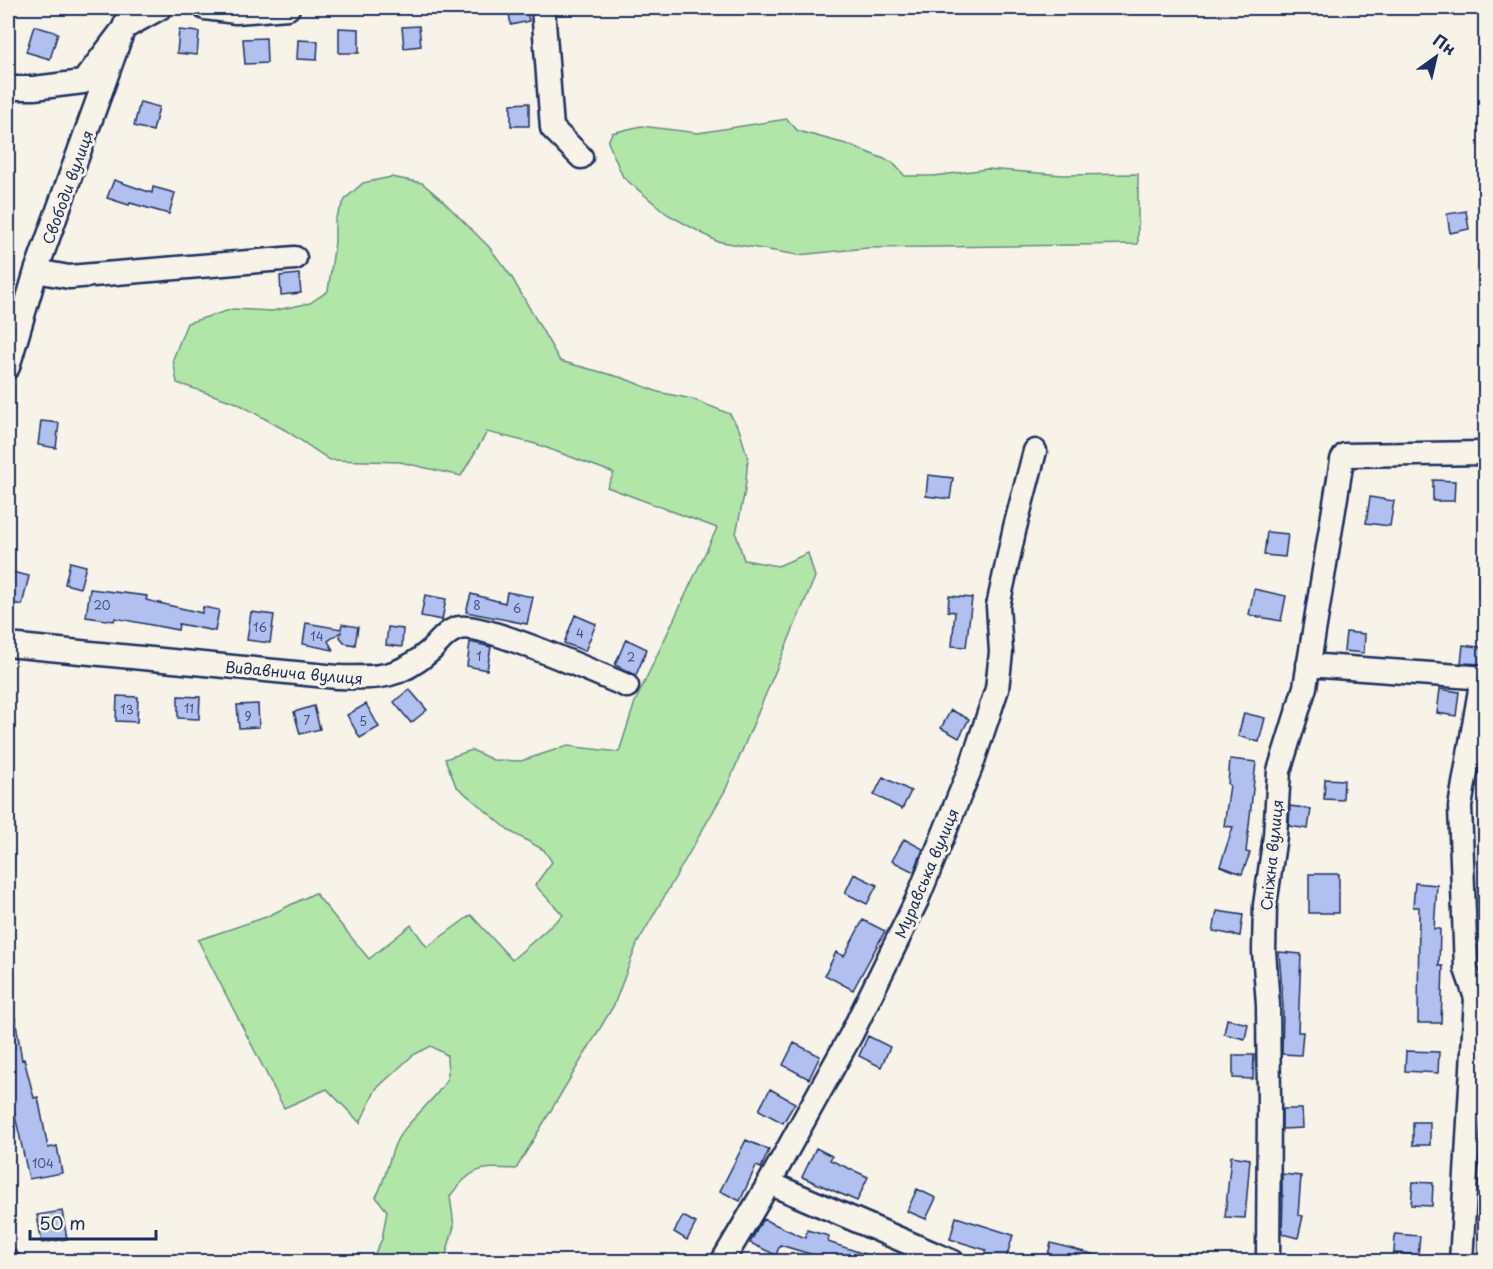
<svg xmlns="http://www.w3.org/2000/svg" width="1493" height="1269" viewBox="0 0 1493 1269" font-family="'Playpen Sans',sans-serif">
	<rect width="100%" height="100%" fill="#f7f3e8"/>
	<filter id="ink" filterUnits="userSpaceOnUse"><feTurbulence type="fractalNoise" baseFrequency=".0167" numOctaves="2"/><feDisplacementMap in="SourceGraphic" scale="12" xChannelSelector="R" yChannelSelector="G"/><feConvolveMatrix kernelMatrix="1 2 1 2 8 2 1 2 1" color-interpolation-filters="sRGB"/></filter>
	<g filter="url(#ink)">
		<path fill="#b2e6a8" stroke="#668a83" stroke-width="1.5" d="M787,119L798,131L846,144L892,162L905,176H934L987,169L1063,175L1138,174V244L867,248L798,255L716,241L667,214L623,177L608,142L612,133L641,126L698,133Z
			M391,177L422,183L441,199L489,247L511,276L560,361L623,378L658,392L692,399L730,414L739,429L748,458L745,490L736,534L744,560L778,566L808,553L815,577L726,789L637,944L614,1005L516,1169C479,1167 473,1167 450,1196L454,1226L444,1262L371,1261L382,1239L387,1211L376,1197C386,1180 388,1158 397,1140C407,1120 445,1093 448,1074C448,1068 447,1061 447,1055L431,1046L413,1055L376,1089L360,1123L327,1089L284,1108L198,940L266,917L315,893L369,959L411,925L427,947L471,915L512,960L563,915L535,885L552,862L544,850L511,832L456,786L445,759L472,750L493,760L521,761L567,746L619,752L635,702L717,528L607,487L614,473L536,444L487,432L461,476L400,462L330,460L285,430L237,403L177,383L173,359L187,323L233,309L272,311L310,303L328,291L335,242V219L346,198L363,183Z"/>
		<path fill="#b2c0f0" stroke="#1b2f5e" stroke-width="1.5" d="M508,8H526L529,21L511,25Z
			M34,26L58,33L50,59L26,52Z
			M419,26L421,46L404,48L402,27Z
			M339,28L359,29V53H339Z
			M179,30L199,32L197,55L177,53Z
			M266,38L267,63L245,64L243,39Z
			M298,40L318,41L317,60L297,59Z
			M140,102L159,107L153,131L134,126Z
			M529,103V126H511V104Z
			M114,180L152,193L153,187L175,193L169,214L130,203L129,205L107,198Z
			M1466,211L1469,229L1450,233L1447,214Z
			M299,274L301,293L281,295L280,276Z
			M41,421L59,423L56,448L38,445Z
			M928,475L953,478L950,499L926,496Z
			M1433,480L1455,481L1454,501H1433Z
			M1370,497L1394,501L1390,526L1366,523Z
			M1267,532L1288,534L1285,557L1264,555Z
			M70,562L86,566L80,588L65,584Z
			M8,571L29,576L22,605L8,602Z
			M90,589L147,596L146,600L202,613L203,607L219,610L215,631L179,624L178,630L115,618L114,621L86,617Z
			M1254,589L1286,596L1281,621L1249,615Z
			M507,592L533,597L527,624L466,612L471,594L505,603Z
			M425,595L446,599L442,620L421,616Z
			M949,596L972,598L966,647L952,646L955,612L948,611Z
			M251,612L274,615L270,643L247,640Z
			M575,615L596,624L585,651L564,643Z
			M306,623L341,629L342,624L358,627L355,645L345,643L340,637L341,632L328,641L333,650L303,644Z
			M388,627L403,629L402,647L386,645Z
			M1346,632L1365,634L1364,653L1344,651Z
			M626,639L647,649L636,675L615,665Z
			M470,642L491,647L487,670L467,666Z
			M1463,645L1485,648L1483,664L1461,663Z
			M409,689L427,710L411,723L394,702Z
			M1440,689L1459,692L1456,716L1437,713Z
			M117,696L138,697L137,722L116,721Z
			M178,696L200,697L199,719L178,718Z
			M258,704L259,727L239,728L237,705Z
			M366,704L379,727L360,738L347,715Z
			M314,706L320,729L300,734L294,712Z
			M951,710L969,719L959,738L941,728Z
			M1244,713L1265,718L1259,742L1238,736Z
			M1230,759L1256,762L1246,852L1250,853L1242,874L1220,866L1233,827L1224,826L1230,785L1228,784Z
			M883,777L911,791L902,809L874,795Z
			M1325,779L1344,780L1343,800L1324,799Z
			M1290,806L1311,809L1308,829L1289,826Z
			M904,839L923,849L914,872L892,861Z
			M854,874L877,885L867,904L845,893Z
			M1309,874H1339V913H1309Z
			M1415,883L1437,885L1434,929H1440L1439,966H1443L1441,1023H1418L1419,907H1413Z
			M1217,911L1243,915L1240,936L1213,931Z
			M863,920L885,931L853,990L825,975L836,952L844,956Z
			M1279,952L1301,954L1298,1032H1303L1301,1055L1282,1054L1283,1007Z
			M15,1017L22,1060L24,1059L34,1098L38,1097L48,1148L57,1146L62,1173L29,1179L8,1083V1018Z
			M1227,1019L1248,1024L1245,1039L1224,1034Z
			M868,1036L890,1047L881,1067L859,1056Z
			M794,1043L820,1056L809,1079L783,1065Z
			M1406,1051L1439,1052L1438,1073L1405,1071Z
			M1233,1055H1254L1253,1079L1233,1078Z
			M770,1089L795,1103L783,1123L759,1110Z
			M1282,1109H1302L1303,1128L1282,1129Z
			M1413,1122H1430V1145H1413Z
			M746,1140L769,1150L761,1168L756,1166L740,1201L720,1191Z
			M816,1148L832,1156L830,1160L868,1177L857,1201L802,1177Z
			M1231,1156L1250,1159L1245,1218L1225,1217Z
			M1282,1174L1301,1176L1298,1215L1303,1216L1298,1238L1282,1234L1283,1196H1282Z
			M1413,1182L1433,1183L1432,1206L1411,1205Z
			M917,1189L936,1198L926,1219L907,1211Z
			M62,1211L67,1239L42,1243L37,1215Z
			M683,1216L696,1223L687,1240L674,1232Z
			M956,1217L1013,1235L1005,1262L984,1255L986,1250L950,1239Z
			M763,1219L805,1238L807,1230L829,1236L828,1242L880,1259V1262H837L780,1245L776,1255L750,1243Z
			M1395,1234L1420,1236L1418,1255L1394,1253Z
			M1051,1243L1103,1257V1262H1046Z"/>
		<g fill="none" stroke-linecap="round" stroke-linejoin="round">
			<g stroke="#1b2f5e" stroke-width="27">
				<path id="minor" d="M205,8L236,12L288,8
					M543,8L552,128L581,157
					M8,88H34L83,82L124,28L160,8
					M36,271L69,277L295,258
					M8,367L36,271L131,8
					M8,645L337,677C378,678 398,679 430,651C439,643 446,631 459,628C482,622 598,674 627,686
					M1308,665L1486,678
					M769,1183L953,1262
					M8,1261V1262
					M722,1262L769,1183L851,1035L917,900L971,767L997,689L1001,652L998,606L1015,527L1035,451
					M1268,1262L1269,1102L1268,1005L1264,951L1265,905L1275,836L1279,771L1305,687L1342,460L1345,455L1486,453
					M1461,1262L1476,998L1466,969L1460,807L1482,678"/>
			</g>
			<use href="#minor" stroke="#f7f3e8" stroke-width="22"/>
		</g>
	</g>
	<g text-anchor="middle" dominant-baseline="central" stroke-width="6" stroke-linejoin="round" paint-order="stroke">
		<g font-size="12" fill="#415382">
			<text x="102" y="605">20</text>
			<text x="477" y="605">8</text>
			<text x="517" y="608">6</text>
			<text x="260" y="627">16</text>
			<text x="580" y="633">4</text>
			<text x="317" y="636">14</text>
			<text x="479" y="656">1</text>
			<text x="631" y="657">2</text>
			<text x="189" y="708">11</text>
			<text x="127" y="709">13</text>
			<text x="248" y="716">9</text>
			<text x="307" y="720">7</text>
			<text x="363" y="721">5</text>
			<text x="43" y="1163">104</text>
		</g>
		<g font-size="15" fill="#1b2f5e" stroke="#f7f3e8">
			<text transform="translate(67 187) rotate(-70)">Свободи вулиця</text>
			<text transform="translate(294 672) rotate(5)">Видавнича вулиця</text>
			<text transform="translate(1271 855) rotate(-84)">Сніжна вулиця</text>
			<text transform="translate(926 873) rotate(-67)">Муравська вулиця</text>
		</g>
	</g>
	<rect width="1493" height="1269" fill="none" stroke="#f7f3e8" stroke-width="30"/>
	<rect x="15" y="15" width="1463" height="1239" fill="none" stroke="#1b2f5e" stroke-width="2" filter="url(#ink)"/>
	<g transform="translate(1436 57) rotate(34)" stroke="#f7f3e8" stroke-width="4.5" paint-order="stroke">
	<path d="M0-4.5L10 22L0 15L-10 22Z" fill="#1b2f5e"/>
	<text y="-9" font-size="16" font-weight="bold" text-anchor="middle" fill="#1b2f5e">Пн</text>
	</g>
	<path d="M30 1230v9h126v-9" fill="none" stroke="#1b2f5e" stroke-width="3"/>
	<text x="39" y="1230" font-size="18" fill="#1b2f5e" stroke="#f7f3e8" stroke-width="4.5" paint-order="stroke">50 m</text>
</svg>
